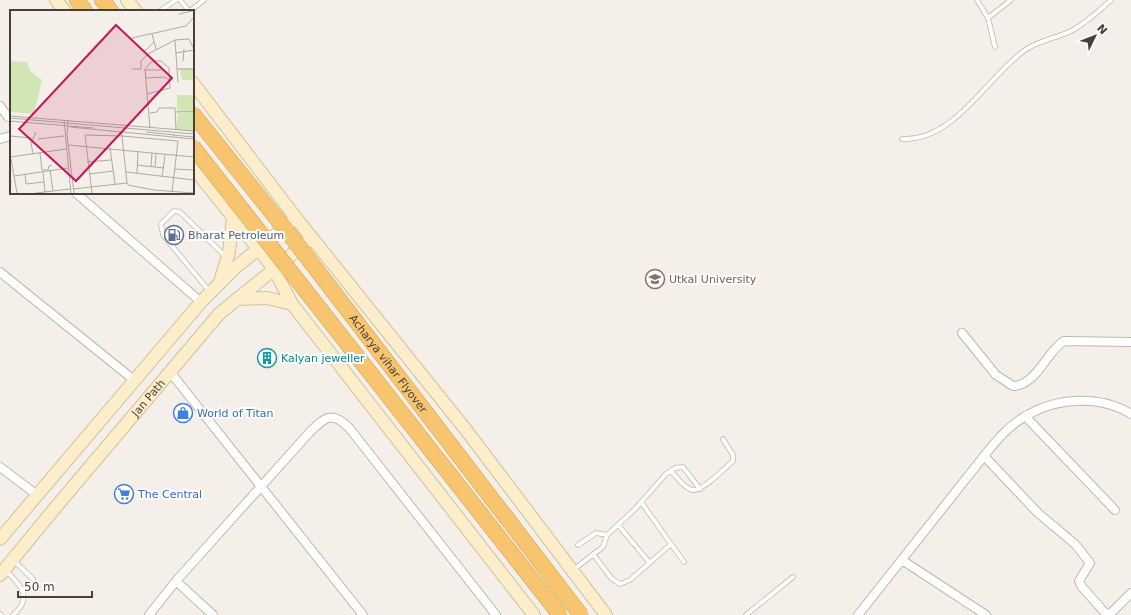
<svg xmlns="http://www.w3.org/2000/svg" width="1131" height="615" viewBox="0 0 1131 615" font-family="'DejaVu Sans',sans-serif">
	<rect width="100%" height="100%" fill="#f4f0e9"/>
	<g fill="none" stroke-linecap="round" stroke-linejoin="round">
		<g stroke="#bfb7ac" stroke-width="5.5">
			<path id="lane" d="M180,0L189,11
				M977,0L988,18L995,47
				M160,11L176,0
				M190,11L204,0
				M988,18L1011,0
				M902,139C955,141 986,78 1025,50C1039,40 1058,38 1073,30C1087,22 1099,11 1111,0
				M210,292L163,235L161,224L174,211L180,212L225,256
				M671,471C676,476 684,488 692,490C702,492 725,468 733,461V455L723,439
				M641,502L684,562
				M619,526L649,562
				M578,545L596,533L607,535
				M593,554L612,579L620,584L630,580L670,545
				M14,561L33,579
				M5,570C20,584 34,597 13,615
				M573,570L603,547L607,535L634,510L666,474L675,468L683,467L700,489
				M0,614L1,615
				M746,615L793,577"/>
		</g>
		<g stroke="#bfb7ac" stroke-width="10">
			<path id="street" d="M0,106L8,117
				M0,139L11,136
				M76,193L201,302
				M0,272L134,380
				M962,333L996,375L1013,386C1037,385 1046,352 1064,341L1131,342
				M171,373L363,615
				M1025,416L1115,510
				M984,456L1038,513L1075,544L1090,563L1079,581L1082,587L1107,615
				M0,467L37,495
				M902,560L986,615
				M176,581L213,615
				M149,615L176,581L309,433C325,417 332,410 350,429L496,615
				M858,615L984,456C996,441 1009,425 1026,416C1057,397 1101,395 1131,414
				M1109,615L1131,593"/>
		</g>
		<g stroke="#d1c19a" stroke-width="14">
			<g id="secondary">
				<path d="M56,0L65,11"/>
				<path d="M127,0L136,11"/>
				<path d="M193,83L296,218L466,430L606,615"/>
				<path d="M193,167L274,269L292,304L534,615"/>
				<path d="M220,282L229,252L233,219"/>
				<path d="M237,299L267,298L292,304"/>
				<path d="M0,539L201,302L236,267L291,222"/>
				<path id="s1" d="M0,575L55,508L219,314L306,243"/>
			</g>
		</g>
		<g stroke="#d69a40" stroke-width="16">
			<path id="highway" d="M77,0L85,11
				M102,0L111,11"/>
		</g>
		<use href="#lane" stroke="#fff" stroke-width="4"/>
		<use href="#street" stroke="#fff" stroke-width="8"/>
		<use href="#secondary" stroke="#fceeca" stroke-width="12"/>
		<use href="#highway" stroke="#f7c570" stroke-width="15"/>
		<g stroke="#d69a40" stroke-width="16" stroke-linecap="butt">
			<g id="highway-bridge">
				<path id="s2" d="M193,114L293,239L581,615"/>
				<path d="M193,147L560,615"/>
			</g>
		</g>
		<use href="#highway-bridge" stroke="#f7c570" stroke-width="15"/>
	</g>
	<defs>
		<g id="fuel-ring" transform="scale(1)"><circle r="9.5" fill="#fff" stroke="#5c6f8a" stroke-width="1.5"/><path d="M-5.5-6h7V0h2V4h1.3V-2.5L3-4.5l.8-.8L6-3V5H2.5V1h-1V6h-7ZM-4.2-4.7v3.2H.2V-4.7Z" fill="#5c6f8a"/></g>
		<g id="university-ring" transform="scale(1)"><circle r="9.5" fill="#fff" stroke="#8d6e63" stroke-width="1.5"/><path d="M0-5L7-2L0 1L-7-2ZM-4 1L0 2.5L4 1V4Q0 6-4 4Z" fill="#8d6e63"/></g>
		<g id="building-ring" transform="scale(1)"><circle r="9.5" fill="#fff" stroke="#0f9aa8" stroke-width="1.5"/><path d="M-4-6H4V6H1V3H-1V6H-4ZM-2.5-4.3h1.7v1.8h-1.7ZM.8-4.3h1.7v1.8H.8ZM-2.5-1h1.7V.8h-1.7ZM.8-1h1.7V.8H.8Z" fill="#0f9aa8"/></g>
		<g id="shop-ring" transform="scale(1)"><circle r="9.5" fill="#fff" stroke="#3f7fe0" stroke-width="1.5"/><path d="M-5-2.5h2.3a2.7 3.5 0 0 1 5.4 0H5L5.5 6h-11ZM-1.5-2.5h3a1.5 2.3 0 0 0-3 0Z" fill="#3f7fe0"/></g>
		<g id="supermarket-ring" transform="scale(1)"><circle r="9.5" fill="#fff" stroke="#3f7fe0" stroke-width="1.5"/><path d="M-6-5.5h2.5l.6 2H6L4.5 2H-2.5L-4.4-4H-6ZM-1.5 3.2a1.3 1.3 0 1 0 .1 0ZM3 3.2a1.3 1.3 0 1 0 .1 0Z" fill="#3f7fe0"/></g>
	</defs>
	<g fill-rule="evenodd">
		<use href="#fuel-ring" x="174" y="235"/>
		<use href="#university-ring" x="655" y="279"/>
		<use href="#building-ring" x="267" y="358"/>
		<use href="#shop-ring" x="183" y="413"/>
		<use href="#supermarket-ring" x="124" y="494"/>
	</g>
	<g text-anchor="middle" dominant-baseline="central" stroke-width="4" stroke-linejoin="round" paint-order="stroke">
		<g font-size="11" fill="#4e5e75" stroke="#fff" text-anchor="start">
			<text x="188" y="235">Bharat Petroleum</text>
		</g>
		<g font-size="11" fill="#785e54" stroke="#fff" text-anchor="start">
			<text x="669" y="279">Utkal University</text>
		</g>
		<g font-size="11" fill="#0d838f" stroke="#fff" text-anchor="start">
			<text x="281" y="358">Kalyan jeweller</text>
		</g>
		<g font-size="11" fill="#474037" stroke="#fff">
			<text stroke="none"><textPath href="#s2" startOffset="317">Acharya vihar Flyover</textPath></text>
			<text stroke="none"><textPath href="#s1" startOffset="231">Jan Path</textPath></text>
		</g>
		<g font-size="11" fill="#366cbe" stroke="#fff" text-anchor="start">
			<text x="197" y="413">World of Titan</text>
			<text x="138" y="494">The Central</text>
		</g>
	</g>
	<g transform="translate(10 10)">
		<rect width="184" height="184" fill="#f4f0e9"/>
		<path d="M0,51L17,52L20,61L32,70L24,104L0,102ZM169,58H184V70H172ZM167,85H184V100L167,101ZM184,101V121L166,120L168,103Z" fill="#d1e6b4"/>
		<path fill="none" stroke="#afaaa2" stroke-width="1" d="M169,4L182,1M142,24L146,39M122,28L176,16L184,7M135,41L144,32M166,43L184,40M173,51L174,39M122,59H131V51L138,44L165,30M167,59H184M135,60H151M135,68L154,67L160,70M168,72L165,30L179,29L184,39M137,84L135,59L142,51H151L159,58L160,78L137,84L140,118M166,102L184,101M140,103L147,102L149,98H165L166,120M0,106L184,121M0,108L184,124M54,110L61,183M58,110L57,125L64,183M0,111L84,118M60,117L184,129M136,122L165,125M163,125L184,127M0,126L21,128M28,129L54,126M58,135L184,147M100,138L105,174M30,143L32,160H38L39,156L42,155M23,144L21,133L26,122M0,147L56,139M1,149L7,183M77,152L101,150M127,155L154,158M141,157L142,143M145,157L146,143M165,159L184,160M40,160L43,181M33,162L35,182M116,162L184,170M127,163L128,141M15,164L16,174L34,172M79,164L103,161M4,166L58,158M152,167L155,145M117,173L118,175L144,180L183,183M63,179L117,173L112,126L168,131L162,182M26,183L60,179M82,183L75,125L112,126L111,122"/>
		<path fill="#c2185b" fill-opacity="0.15" stroke="#c2185b" stroke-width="2" d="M106,15L162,68L66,171L9,119Z"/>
		<rect width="184" height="184" fill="none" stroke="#474037" stroke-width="2"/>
	</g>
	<g transform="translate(1095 36) rotate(47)" stroke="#ffffff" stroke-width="3" paint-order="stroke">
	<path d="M0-3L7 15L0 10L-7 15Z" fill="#474037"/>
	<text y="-6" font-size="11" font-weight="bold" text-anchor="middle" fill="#474037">N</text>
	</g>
	<path d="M18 591v6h74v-6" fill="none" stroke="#474037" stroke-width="2"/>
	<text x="24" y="591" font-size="12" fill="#474037" stroke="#ffffff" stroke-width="3" paint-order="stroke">50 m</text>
</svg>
